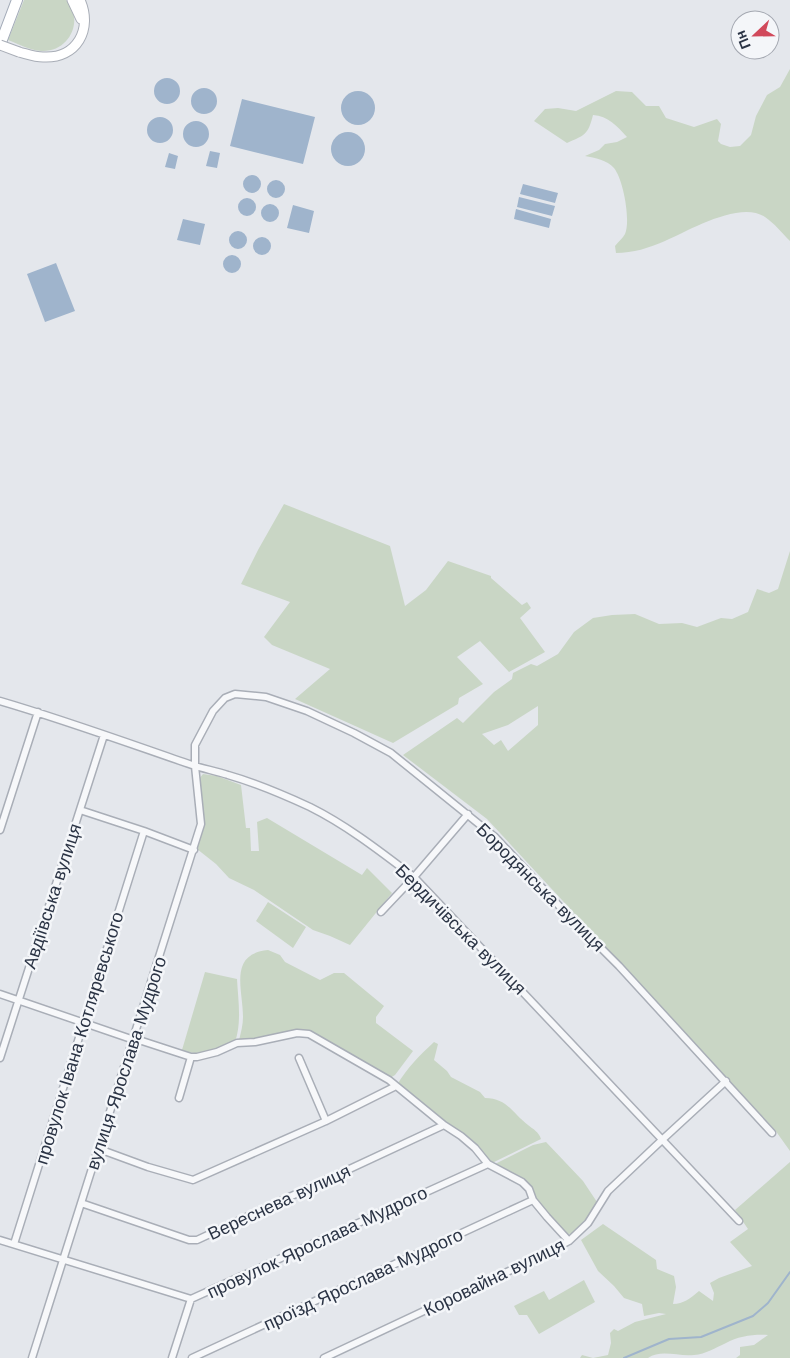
<svg xmlns="http://www.w3.org/2000/svg" width="790" height="1358" viewBox="0 0 790 1358" font-family="'Work Sans',sans-serif">
	<rect width="100%" height="100%" fill="#e4e7ec"/>
	<path fill="#c9d6c5" fill-rule="evenodd" d="M24,0H66C85,20 69,53 41,51C30,50 18,44 8,40Z
		M790,69V241C782,233 774,223 765,217C740,200 688,231 665,241C649,248 633,253 616,253L615,246C618,242 623,238 625,234C631,220 623,179 614,168C607,160 595,158 585,156L599,150L605,144L617,142L627,137C617,126 608,116 593,115C588,135 585,135 567,143L534,121L545,109L558,108L576,111L616,91L632,92L646,106H659L666,118L694,127L717,119L721,124L718,141L721,144L730,147L740,146L751,135L756,116L767,95L780,87Z
		M284,504L390,546L405,606L426,590L448,561L491,576V578L522,605L527,602L531,608L520,618L545,652L509,672L480,641L457,657L483,684L459,698L458,704L393,743L295,699L330,669L272,645L264,637L290,602L241,584L258,550Z
		M790,551V1151L775,1130L487,819L403,755L457,718L463,723L494,692L512,679L513,673L531,664L537,666L558,654L574,632L593,618L612,615L635,614L659,624L682,623L697,627L721,618L732,619L748,612L757,589L769,593L778,589ZM538,706V725L508,751L501,740L494,745L482,734L508,725Z
		M203,774L217,776L241,785L246,828H250L251,851H259L257,822L267,818L362,875L367,868L392,893L350,945L330,936L313,930L254,890L229,878L216,864L197,849L204,824L199,779Z
		M268,902L306,927L293,948L256,921Z
		M268,950L280,955L285,962L320,980L334,973H344L384,1006L376,1017V1023L413,1051L395,1075L390,1078L314,1034L239,1040C241,1032 243,1025 243,1017C243,989 228,954 268,950Z
		M205,972L237,979C238,999 242,1022 235,1042C217,1050 201,1058 182,1050Z
		M434,1042L438,1044L434,1060L447,1071L451,1077L480,1092L485,1098C507,1098 512,1113 528,1125C533,1129 539,1132 541,1139L492,1163L397,1085C407,1068 420,1055 434,1042Z
		M546,1142L583,1181L597,1202C593,1213 582,1235 567,1234L548,1215L540,1205L530,1188L493,1165L533,1145Z
		M790,1162V1358H736L740,1355V1347L754,1345L768,1335C755,1334 738,1336 726,1343C715,1348 706,1354 694,1355C679,1357 661,1349 648,1358H580L582,1355L593,1358L608,1355L611,1343L610,1333L614,1329L618,1331L635,1322L666,1314L659,1313L644,1316L642,1304L624,1298L614,1286L598,1271L581,1240L603,1224L656,1260L657,1269L674,1276L676,1287L673,1304C683,1304 691,1298 699,1291L713,1301L714,1293L710,1283L719,1278L752,1266L730,1242L748,1229L735,1210Z
		M584,1280L595,1302L539,1334L527,1315H519L514,1306L544,1291L549,1300Z"/>
	<path fill="#9fb4cc" d="M154 91a13 13 0 1 1 26 0a13 13 0 1 1-26 0Z
		M191 101a13 13 0 1 1 26 0a13 13 0 1 1-26 0Z
		M341 108a17 17 0 1 1 34 0a17 17 0 1 1-34 0Z
		M242,99L315,117L303,164L230,146Z
		M147 130a13 13 0 1 1 26 0a13 13 0 1 1-26 0Z
		M183 134a13 13 0 1 1 26 0a13 13 0 1 1-26 0Z
		M331 149a17 17 0 1 1 34 0a17 17 0 1 1-34 0Z
		M210,151L220,153L217,168L206,166Z
		M169,153L178,156L175,169L165,167Z
		M243 184a9 9 0 1 1 18 0a9 9 0 1 1-18 0Z
		M267 189a9 9 0 1 1 18 0a9 9 0 1 1-18 0Z
		M523,184L558,193L555,203L520,194Z
		M519,197L555,206L552,216L517,207Z
		M238 207a9 9 0 1 1 18 0a9 9 0 1 1-18 0Z
		M261 213a9 9 0 1 1 18 0a9 9 0 1 1-18 0Z
		M293,205L314,211L309,233L287,228Z
		M516,209L551,219L549,228L514,219Z
		M183,219L205,224L200,245L177,240Z
		M229 240a9 9 0 1 1 18 0a9 9 0 1 1-18 0Z
		M253 246a9 9 0 1 1 18 0a9 9 0 1 1-18 0Z
		M223 264a9 9 0 1 1 18 0a9 9 0 1 1-18 0Z
		M56,263L75,311L45,322L27,274Z"/>
	<g fill="none" stroke-linecap="round" stroke-linejoin="round">
		<path stroke="#9fb4cc" stroke-width="2" d="M624,1358L669,1339L701,1337L753,1316L768,1303L790,1272"/>
		<g stroke="#a9aeb7" stroke-width="9">
			<path id="minor" d="M0,701C65,720 128,743 192,765C204,769 216,771 228,775C256,783 284,795 310,807C348,826 381,852 414,877L739,1221
				M80,810L144,831L194,850
				M0,830L38,712
				M381,912L414,877L468,814
				M0,994L134,1040L142,1041L191,1057H197L217,1052L237,1043L255,1042L297,1033L309,1034L389,1080L444,1125L461,1136L475,1148L488,1164L522,1182L529,1189L533,1200L547,1217L569,1241
				M0,1058L104,735
				M299,1058L326,1121
				M179,1098L191,1057
				M99,1149L148,1167L193,1180L326,1121L396,1086
				M81,1203L189,1240H197L444,1125
				M0,1240L191,1299L488,1164
				M14,1244L144,831
				M32,1358L201,824L195,766V745L213,711L225,698L235,694L266,697L307,711L354,733L391,753L495,837L562,909L619,966L772,1133
				M172,1358L191,1299
				M192,1358L533,1200
				M324,1358L526,1263L569,1241L588,1223L608,1191L663,1139L726,1081"/>
		</g>
		<g stroke="#a9aeb7" stroke-width="11">
			<path id="secondary" d="M72,0L81,19
				M19,52C27,54 35,57 43,57C77,59 93,29 80,0"/>
		</g>
		<g stroke="#a3abb8" stroke-width="12">
			<path id="primary" d="M0,45L17,0"/>
		</g>
		<use href="#minor" stroke="#f7f8fa" stroke-width="6"/>
		<use href="#secondary" stroke="#fff" stroke-width="9"/>
		<use href="#primary" stroke="#fff" stroke-width="10"/>
		<g stroke="#a9aeb7" stroke-width="11" stroke-linecap="butt">
			<path id="secondary-bridge" d="M0,45L19,52"/>
		</g>
		<use href="#secondary-bridge" stroke="#fff" stroke-width="9"/>
	</g>
	<g text-anchor="middle" dominant-baseline="central" stroke-width="5" stroke-linejoin="round" paint-order="stroke">
		<g font-size="18" fill="#2b3445" stroke="#f4f6f9">
			<text transform="translate(541 887) rotate(45)">Бородянська вулиця</text>
			<text transform="translate(52 896) rotate(-72)">Авдіївська вулиця</text>
			<text transform="translate(461 929) rotate(45)">Бердичівська вулиця</text>
			<text transform="translate(79 1038) rotate(-73)">провулок Івана Котляревського</text>
			<text transform="translate(126 1063) rotate(-72)">вулиця Ярослава Мудрого</text>
			<text transform="translate(279 1202) rotate(-25)">Вереснева вулиця</text>
			<text transform="translate(317 1242) rotate(-25)">провулок Ярослава Мудрого</text>
			<text transform="translate(494 1277) rotate(-26)">Коровайна вулиця</text>
			<text transform="translate(363 1279) rotate(-25)">проїзд Ярослава Мудрого</text>
		</g>
	</g>
	<g transform="translate(755 35) rotate(248)"><circle r="24" fill="#f4f6f9" stroke="#a4a8b1"/>
	<path d="M0-4L9 19L0 12L-9 19Z" fill="#d1495b"/>
	<text y="-8" font-size="14" font-weight="bold" text-anchor="middle" fill="#2b3445">Пн</text>
	</g>
</svg>
